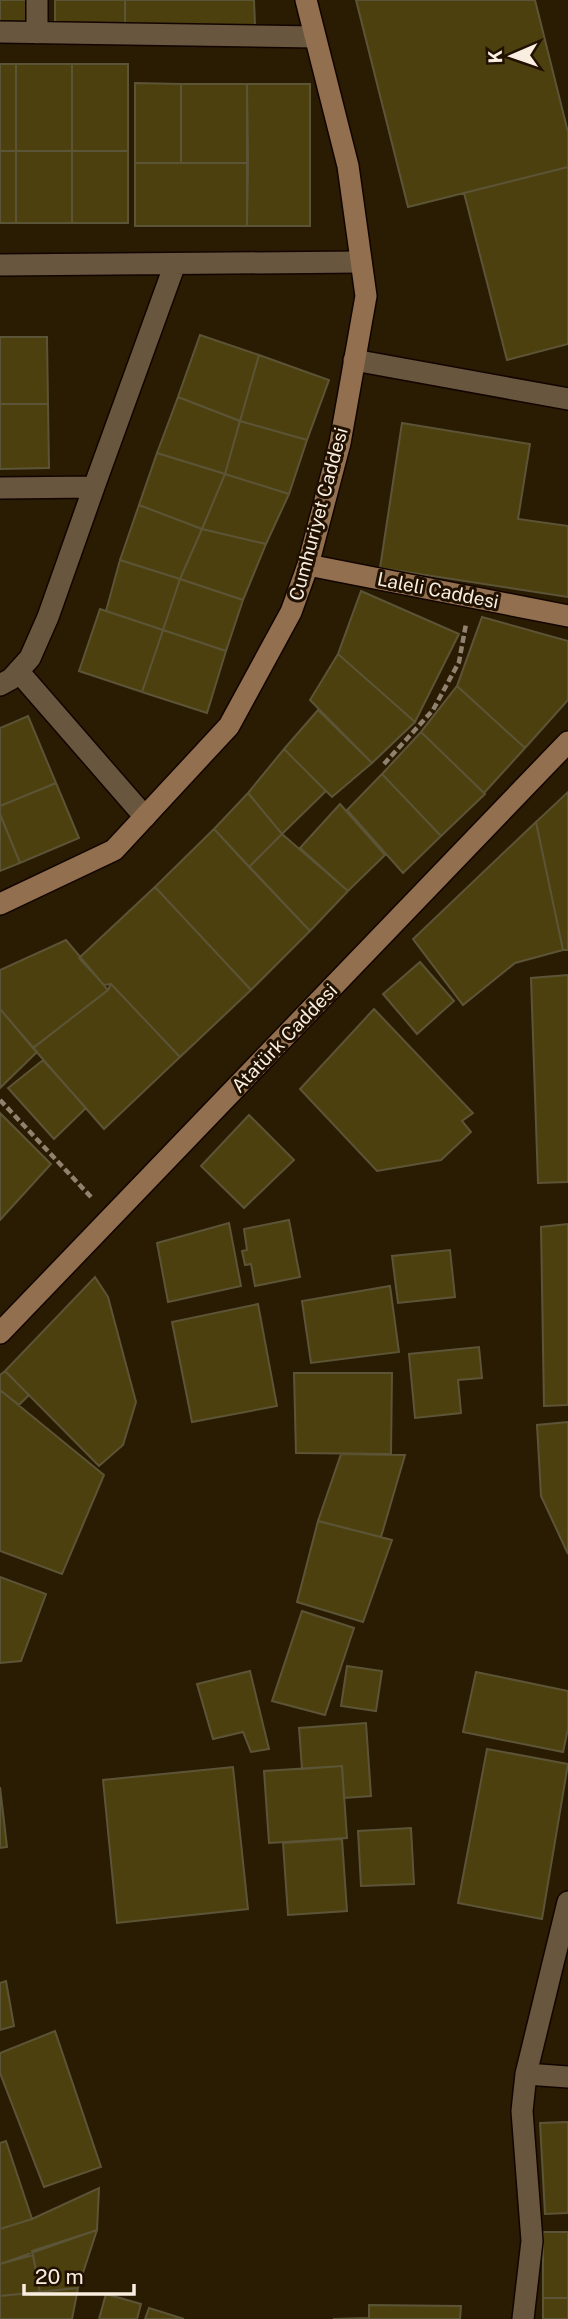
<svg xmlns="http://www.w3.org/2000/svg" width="568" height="2319" viewBox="0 0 568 2319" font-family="'Public Sans',sans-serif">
	<rect width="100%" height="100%" fill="#2a1b03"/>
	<path fill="#4d400f" stroke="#5c5437" stroke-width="2" d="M0,0H27V25H0Z
		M55,0H125V27L55,28Z
		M125,0H254L255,25L125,27Z
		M356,0H535L568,132V167L408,207Z
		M0,64H16V151H0Z
		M16,64H72V151H16Z
		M72,64H128V151H72Z
		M135,83L181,84V163H135Z
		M181,84H247L248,163H181Z
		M247,84H310V226H247Z
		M0,151H16V223H0Z
		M16,151H72V223H16Z
		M72,151H128V223H72Z
		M135,163H248L247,226H135Z
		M568,167V344L507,360L464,193Z
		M200,335L259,355L240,421L178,397Z
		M0,337H47L48,404H0Z
		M259,355L329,380L307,440L240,421Z
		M178,397L240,421L225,474L157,453Z
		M0,404H48L49,468L0,469Z
		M240,421L307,440L289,494L225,474Z
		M402,423L530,444L518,519L568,526V597L380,568Z
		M157,453L225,474L202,529L139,505Z
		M225,474L289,494L266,544L202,529Z
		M139,505L202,529L180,579L120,560Z
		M202,529L266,544L243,600L180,579Z
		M120,560L180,579L163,630L106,611Z
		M180,579L243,600L226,651L163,630Z
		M361,591L459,634L415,722L338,654Z
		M100,609L163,630L142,692L79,671Z
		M482,617L568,641V700L525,748L457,686Z
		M163,630L226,651L207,713L142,692Z
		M338,654L415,722L372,763L310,700Z
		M457,686L525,748L484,793L421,732Z
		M318,710L372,763L332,797L284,749Z
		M28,716L56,783L0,806V728Z
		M421,732L485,794L441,836L382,774Z
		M284,749L326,791L282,834L248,793Z
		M382,774L441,836L403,873L347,810Z
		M56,783L79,838L20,863L0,814V806Z
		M568,792V950H563L536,822Z
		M248,793L282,834L249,867L214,829Z
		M340,804L385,855L348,891L300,848Z
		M0,814L20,863L0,871Z
		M536,822L563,950L515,963L463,1005L413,939Z
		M214,829L310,931L251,990L155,887Z
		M282,834L348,891L310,931L249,867Z
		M155,887L251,990L180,1057L111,984L104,985L79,958Z
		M66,940L108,990L33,1048L0,1009V970Z
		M420,962L454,1001L417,1034L383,994Z
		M568,975V1182L538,1183L531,978Z
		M111,984L180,1057L104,1129L33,1048L108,990Z
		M0,1009L37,1052L0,1088Z
		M374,1009L473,1113L462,1121L471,1132L441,1160L377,1171L300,1089Z
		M43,1060L86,1108L54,1139L8,1088Z
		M0,1113L51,1164L0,1220Z
		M249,1115L294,1160L244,1208L201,1166Z
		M289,1220L300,1277L255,1286L251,1264L245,1265L242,1251L247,1250L244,1229Z
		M229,1223L241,1286L168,1302L157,1243Z
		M568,1224V1405L544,1406L541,1227Z
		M450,1250L455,1297L398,1303L392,1256Z
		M95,1277L108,1297L136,1402L123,1445L99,1466L5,1371Z
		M390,1286L399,1352L311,1363L302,1301Z
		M258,1304L277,1406L192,1422L172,1322Z
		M479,1347L482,1378L458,1380L461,1413L415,1418L409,1354Z
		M5,1371L29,1395L19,1405L0,1390V1375Z
		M294,1373H392L391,1454L296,1453Z
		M0,1390L104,1475L62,1574L0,1551Z
		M568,1422V1554L541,1496L537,1425Z
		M341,1454L405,1455L381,1537L318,1521Z
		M318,1521L392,1540L363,1622L297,1602Z
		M0,1577L46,1594L21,1661L0,1663Z
		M302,1611L354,1628L325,1715L272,1701Z
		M347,1666L382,1671L376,1711L341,1706Z
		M250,1671L269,1749L251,1752L243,1732L213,1739L197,1684Z
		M476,1672L568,1691V1729L563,1752L463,1732Z
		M366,1723L371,1796L344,1798L342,1766L302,1769L299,1728Z
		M487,1749L568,1764L542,1919L458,1903Z
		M342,1766L347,1838L269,1843L264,1771Z
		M233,1767L248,1909L117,1923L103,1780Z
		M0,1787L7,1847L0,1848Z
		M411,1828L414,1884L361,1886L358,1831Z
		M342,1839L347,1911L288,1915L283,1843Z
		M6,1981L14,2026L0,2030V1983Z
		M55,2031L101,2167L44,2187L0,2073V2053Z
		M568,2122V2213L545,2214L540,2123Z
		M6,2141L32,2219L0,2229V2143Z
		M99,2188L97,2230L0,2264V2229L32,2219Z
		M97,2230L78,2288L40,2292L32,2251Z
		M543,2232H568V2298H543Z
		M33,2255L40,2292L0,2296V2264Z
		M78,2288L72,2319H0V2296Z
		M106,2294L141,2304L137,2319H99Z
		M543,2298H568V2319H543Z
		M369,2305L461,2306L460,2319H333L369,2318Z
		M149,2308L184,2319H145Z"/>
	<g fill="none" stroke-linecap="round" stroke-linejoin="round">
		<g stroke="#120500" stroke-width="24">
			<path id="street" d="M0,32L315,37
				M37,33V0
				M0,265L361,262
				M354,360L568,399
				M0,488L94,487L175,264
				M18,671L145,817
				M0,685L11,679L30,658L48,617L94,487
				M526,2074L568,1902
				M523,2319L532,2241L522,2111L526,2074L568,2077"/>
		</g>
		<g stroke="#120500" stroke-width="24">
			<path id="secondary" d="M308,565L568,616
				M0,904L114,850L229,726L291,612L308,565L340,443L366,296L348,166L306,0
				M0,1333L568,742"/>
		</g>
		<path stroke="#90826f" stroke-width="4.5" stroke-dasharray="7 3.5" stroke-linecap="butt" d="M384,764L433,710L459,662L466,624
			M0,1100L91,1197"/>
		<use href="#street" stroke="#69563e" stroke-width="21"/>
		<use href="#secondary" stroke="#926f4f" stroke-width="21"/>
	</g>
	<g text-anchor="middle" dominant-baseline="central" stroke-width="6" stroke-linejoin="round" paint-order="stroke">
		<g font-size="19" fill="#f9eee0" stroke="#201100">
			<text transform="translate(318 514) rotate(-75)">Cumhuriyet Caddesi</text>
			<text transform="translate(438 590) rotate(11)">Laleli Caddesi</text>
			<text transform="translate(284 1038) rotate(-46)">Atatürk Caddesi</text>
		</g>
	</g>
	<g transform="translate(512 56) rotate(268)" stroke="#201100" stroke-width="5" paint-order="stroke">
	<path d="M0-5L12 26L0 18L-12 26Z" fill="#f9eee0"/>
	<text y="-10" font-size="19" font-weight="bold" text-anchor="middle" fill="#f9eee0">K</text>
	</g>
	<path d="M24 2284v10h110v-10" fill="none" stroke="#f9eee0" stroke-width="3.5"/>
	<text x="35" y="2284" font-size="21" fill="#f9eee0" stroke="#201100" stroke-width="5" paint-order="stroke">20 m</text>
</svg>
